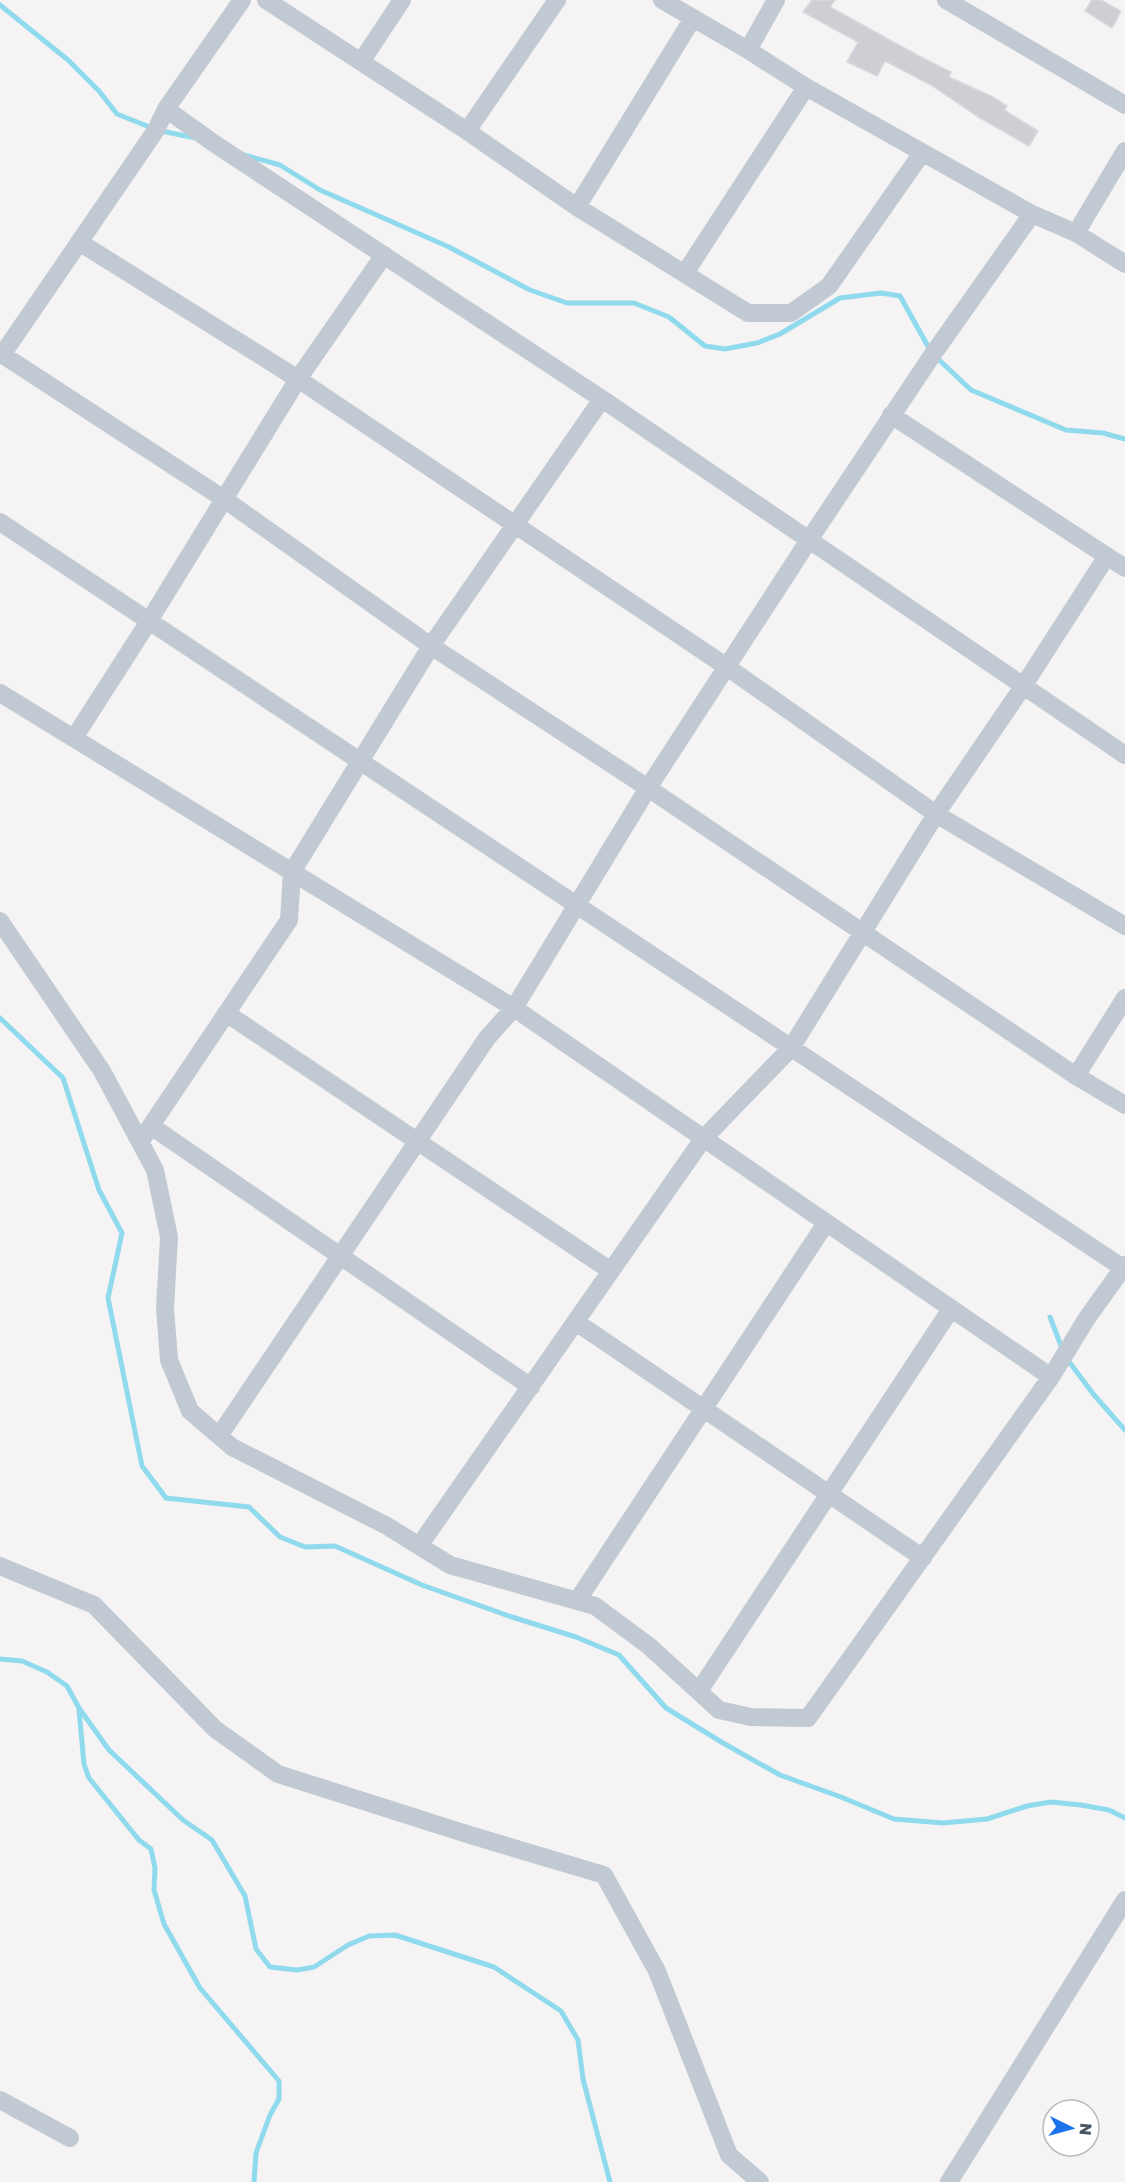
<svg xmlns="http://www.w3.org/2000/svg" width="1125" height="2182" viewBox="0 0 1125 2182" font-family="'Golos Text',sans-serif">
	<rect width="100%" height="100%" fill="#f5f3f3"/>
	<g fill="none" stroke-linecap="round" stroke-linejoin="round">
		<path stroke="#90daee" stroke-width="5" d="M0,5L68,60L99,91L117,114L152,128
			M161,131L196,138
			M244,155L280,165L320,190L449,247L530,290L567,303H634L669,317L705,346L725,349L757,343L780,334L840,298L881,293L900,296L930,350
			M936,357L971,390L1066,430L1103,433L1125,439
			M0,1018L63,1078L99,1190L122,1233L108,1298L142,1466L166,1498L249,1507L280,1537L305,1547L335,1546L422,1585L512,1617L576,1637L619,1655L666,1708L723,1743L780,1775L841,1797L894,1819L943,1823L987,1819L1027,1806L1051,1802L1081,1805L1109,1810L1125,1818
			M1050,1317L1063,1351
			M1067,1359L1094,1395L1125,1430
			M0,1659L22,1661L47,1672L67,1686L79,1708L109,1750L183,1820L212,1840L245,1896L256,1949L270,1967L297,1970L314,1967L348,1945L369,1936L395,1935L494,1967L561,2011L578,2040L583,2079L610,2182
			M79,1710L84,1764L89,1778L139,1840L151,1849L155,1868L154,1890L164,1924L200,1988L279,2081V2099L270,2115L256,2153L254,2182"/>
	</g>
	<path fill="#cdcfd5" stroke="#d7d9de" stroke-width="1.5" d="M812,0H835L830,7L917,55L951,72L949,77L993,97L1007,106L1004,110L1038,131L1029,146L980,118L931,85L885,61L877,76L847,62L858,42L803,12Z
		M1092,0H1101L1121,11L1112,28L1085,11Z"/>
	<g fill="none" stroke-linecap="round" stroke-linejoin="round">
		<path stroke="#c1cad2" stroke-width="18" d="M266,0L467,131L577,207L748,313H791L829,286L922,153
			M662,0L748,50L806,87L1032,214L1076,233L1125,264
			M946,0L1125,105
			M748,50L776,0
			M361,62L402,0
			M166,109L215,144L602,399L1125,755
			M467,131L557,0
			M577,207L693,18
			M1076,233L1125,151
			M79,242L298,379L727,667L936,814L1125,926
			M685,273L806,87
			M0,353L224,499L431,646L648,788L1076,1076L1125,1105
			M2,355L156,130L166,109L242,0
			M891,415L1125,568
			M0,522L1123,1268
			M0,693L514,1008L1051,1377
			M74,738L149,621L298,379L384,255
			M0,921L102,1071L155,1170L169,1237L165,1308L169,1360L190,1411L232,1447L387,1526L450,1565L595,1606L649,1646L719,1710L751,1717L808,1718L1051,1377L1087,1318L1125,1265
			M226,1013L611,1271
			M1076,1076L1125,998
			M151,1126L531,1387
			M140,1142L289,920L292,872L431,646L602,399
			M576,1322L923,1558
			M219,1436L487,1038L514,1008L648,788L809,540L933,354L1032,214
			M419,1546L703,1139L791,1048L936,814L1024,685L1107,556
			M0,1566L94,1605L215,1729L278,1774L470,1835L604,1875L657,1971L729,2155L760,2182
			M577,1601L826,1223
			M699,1691L951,1309
			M0,2100L70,2138
			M949,2182L1125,1900"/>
	</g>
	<g transform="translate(1071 2128) rotate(95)"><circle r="28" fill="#ffffff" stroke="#b7bbc0" stroke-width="1.5"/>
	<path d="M0-4.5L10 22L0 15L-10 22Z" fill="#1a73e8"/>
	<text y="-9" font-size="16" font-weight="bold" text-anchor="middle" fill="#4a5661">N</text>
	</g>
</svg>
